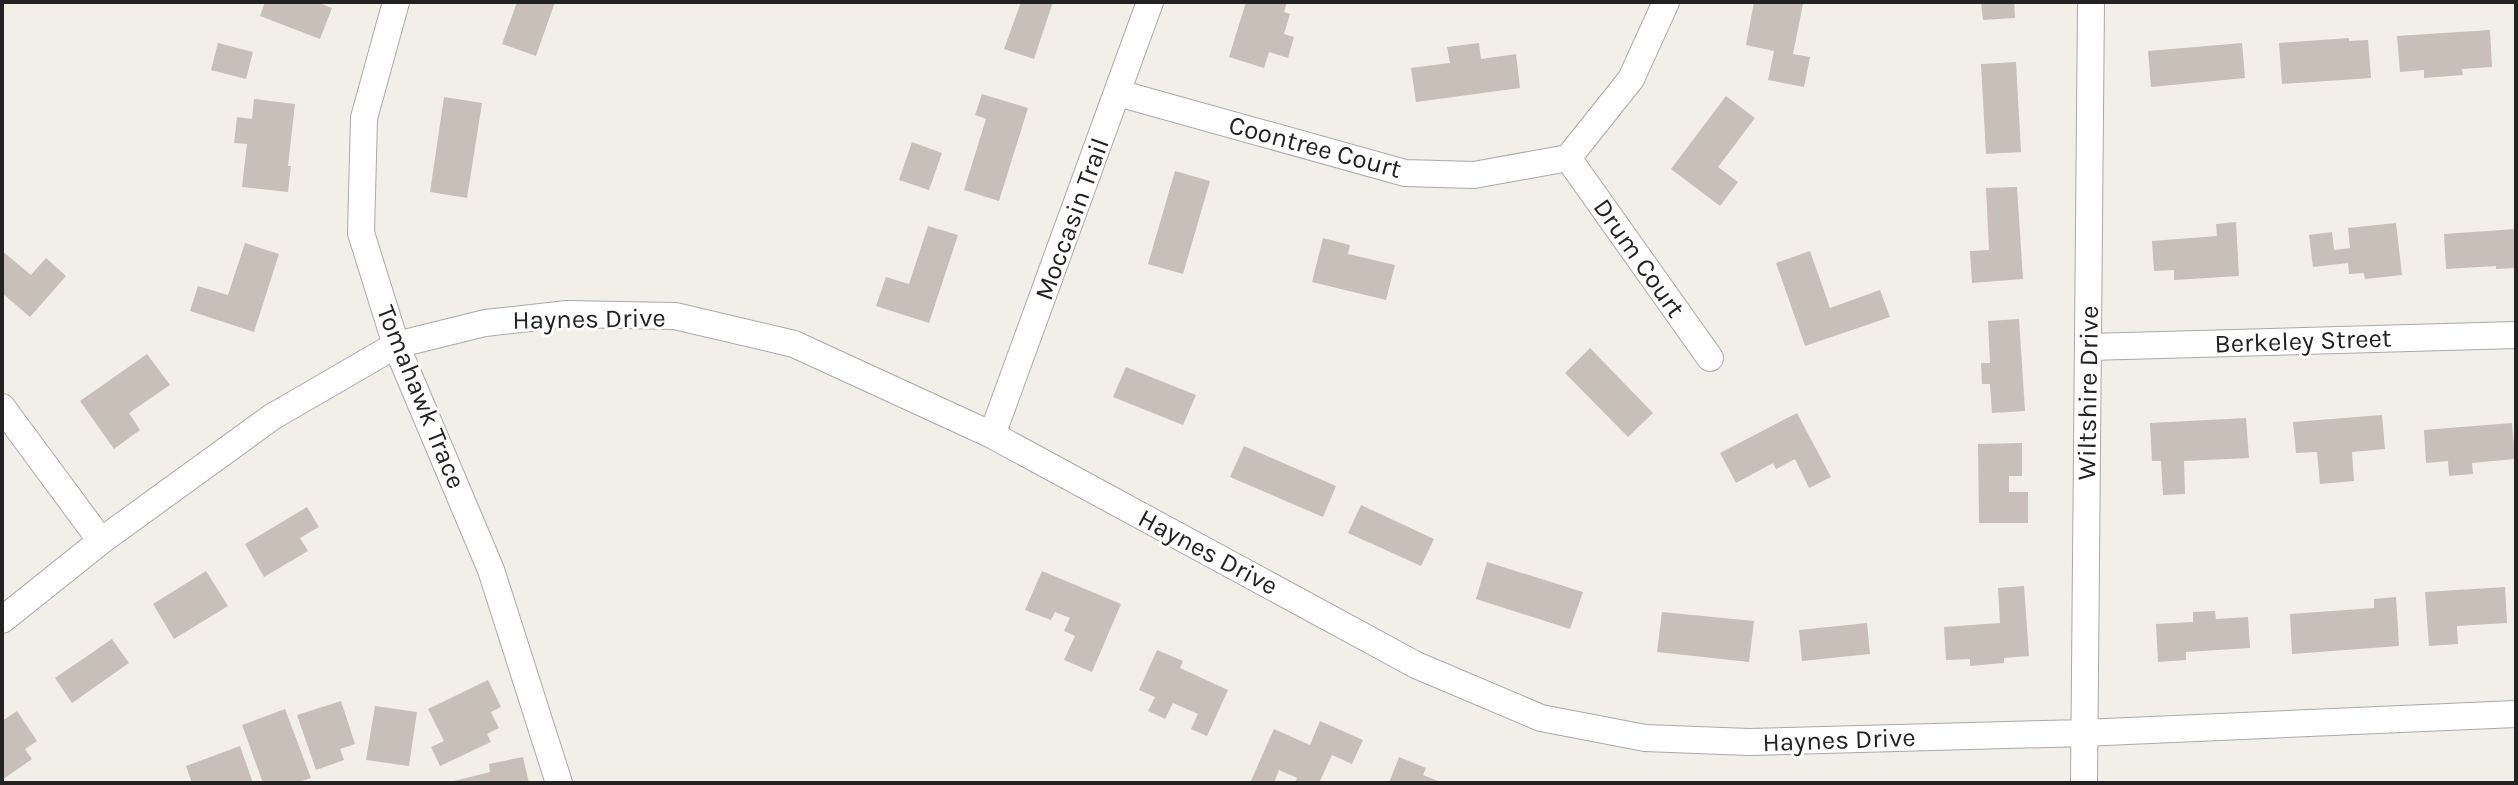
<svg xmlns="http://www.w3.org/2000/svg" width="2518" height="785" viewBox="0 0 2518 785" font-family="Karla,sans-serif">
	<rect width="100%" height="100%" fill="#f2efe9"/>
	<path fill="#c7bfb8" d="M265,2H316L332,8L320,39L260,16Z
		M517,2H555L536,56L502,44Z
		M1021,2H1053L1034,59L1004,49Z
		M1246,2H1287L1284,12L1290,14L1284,34L1294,37L1288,58L1269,52L1264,68L1229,57Z
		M1754,2L1803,4L1793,54L1810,57L1804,87L1768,80L1774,51L1746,45Z
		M1981,2H2014L2015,18L1983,20Z
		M2490,30L2492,67L2462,69L2463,75L2424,78V70L2400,72L2397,36Z
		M2349,38V41L2368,40L2371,78L2282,84L2279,43Z
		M218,43L253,52L246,79L211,70Z
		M1479,43L1481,59L1516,54L1520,88L1416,102L1411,68L1450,63L1447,47Z
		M2242,43L2245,78L2151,87L2148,51Z
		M2016,62L2021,152L1986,154L1981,64Z
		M982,94L1028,108L999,201L964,190L986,119L975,115Z
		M1726,96L1755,118L1718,167L1738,182L1720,206L1671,169Z
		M444,97L482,103L467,198L430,192Z
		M254,99L295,104L288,166H291L288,192L242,187L247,144L234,143L237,117L252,119Z
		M912,142L942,153L929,190L899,180Z
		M1175,171L1210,181L1183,274L1148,264Z
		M2017,187L2023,279L1972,283L1970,251L1989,250L1986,188Z
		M2236,222L2239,276L2174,280V270L2154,271L2152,241L2217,236L2216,224Z
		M2396,223L2402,275L2365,279L2364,273L2349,274L2348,263L2313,267L2309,235L2332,232L2334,250L2350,248L2348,228Z
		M928,226L958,235L929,323L876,306L886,277L909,284Z
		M2516,229V268L2496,269V266L2446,269L2444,234Z
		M1323,238L1350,245L1348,254L1395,265L1386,300L1312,282Z
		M245,243L279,254L254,332L190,311L198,286L228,295Z
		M2,251L31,275L46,258L66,276L30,317L2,293Z
		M1810,251L1830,308L1880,290L1890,317L1805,346L1776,263Z
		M2019,319L2025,411L1992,413L1990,384H1982L1981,363H1990L1988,321Z
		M1590,348L1653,413L1628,437L1565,373Z
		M147,354L170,385L129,413L140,430L114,449L80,401Z
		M1126,367L1196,395L1183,425L1113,397Z
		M1797,413L1831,477L1809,488L1795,459L1776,469L1773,463L1736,483L1720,453Z
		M2382,415L2385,449L2352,452L2354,481L2320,484L2317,452L2296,453L2293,422Z
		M2246,418L2249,458L2184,461L2185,494L2163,495L2161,461H2152L2150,423Z
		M2512,423L2515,459L2472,463L2473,474L2449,476L2448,461L2426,463L2424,430Z
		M2022,443V476H2009V492H2028V523H1979L1978,444Z
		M1244,446L1336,486L1323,517L1230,477Z
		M1361,505L1434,539L1421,566L1348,533Z
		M307,507L319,527L300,538L308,551L264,577L245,544Z
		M1487,562L1583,592L1570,629L1476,599Z
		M206,571L228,606L174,639L153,604Z
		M1042,571L1121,604L1092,672L1064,660L1075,636L1064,631L1070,618L1055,612L1051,620L1025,610Z
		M2024,586L2029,656L2004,658V663L1970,666V659L1946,660L1944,627L2000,623L1998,588Z
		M2505,587L2507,623L2457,626L2458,644L2429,646L2425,592Z
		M2396,597L2399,646L2292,654L2290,614L2374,608V599Z
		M2215,611L2216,619L2248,617L2250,648L2186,652V660L2158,662L2156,624L2193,622V612Z
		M1662,612L1754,621L1749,662L1657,652Z
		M1867,623L1870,654L1802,661L1799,630Z
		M112,639L129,663L72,703L55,678Z
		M1157,650L1183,661L1180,668L1228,690L1207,736L1191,729L1198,714L1173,703L1165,719L1148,711L1155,697L1139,690Z
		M488,680L501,707L491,712L499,728L487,734L491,742L440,766L431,747L444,741L428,709Z
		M341,701L355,744L340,749L344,760L316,770L297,715Z
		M375,706L417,712L409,766L366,760Z
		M285,709L311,778L296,783H263L242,725Z
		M17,711L37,741L25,749L32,759L2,780V721Z
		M1320,721L1363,740L1352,764L1332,755L1319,783H1295L1297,778L1279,770L1274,783H1250L1274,729L1310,745Z
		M240,746L253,783H192L186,766Z
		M523,757L529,783H446L490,772L489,764Z
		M1399,757L1426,768L1423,775L1443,783H1389Z"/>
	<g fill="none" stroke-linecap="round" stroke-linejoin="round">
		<g stroke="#a9a9a9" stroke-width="28">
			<path id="minor" d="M396,2L364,118L361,233L396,345L491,570L559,783
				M1118,93L1405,173L1474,175L1568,158L1631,79L1666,2
				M1568,158L1710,358
				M2089,347L2516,335
				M2,407L101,541
				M992,435L1150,2
				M2,620L101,541L272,417L396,345L485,323L567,314L675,316L794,344L992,435L1416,665L1541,718L1645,738L1749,742L2083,733L2516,714
				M2084,783L2091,2"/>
		</g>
		<use href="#minor" stroke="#fff" stroke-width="26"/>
	</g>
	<g text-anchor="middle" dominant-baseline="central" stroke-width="6" stroke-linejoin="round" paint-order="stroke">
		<g font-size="26" fill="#222" stroke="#fff">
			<text transform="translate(1315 147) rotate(15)">Coontree Court</text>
			<text transform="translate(1072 219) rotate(-70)">Moccasin Trail</text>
			<text transform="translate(1639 258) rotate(55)">Drum Court</text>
			<text transform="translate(589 319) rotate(-1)">Haynes Drive</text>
			<text transform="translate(2303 341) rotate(-2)">Berkeley Street</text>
			<text transform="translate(2088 393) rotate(-89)">Wiltshire Drive</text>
			<text transform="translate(421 397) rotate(68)">Tomahawk Trace</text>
			<text transform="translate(1208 552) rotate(28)">Haynes Drive</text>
			<text transform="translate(1839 740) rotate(-2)">Haynes Drive</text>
		</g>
	</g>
	<rect width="2518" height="785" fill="none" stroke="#222222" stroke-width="8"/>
</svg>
